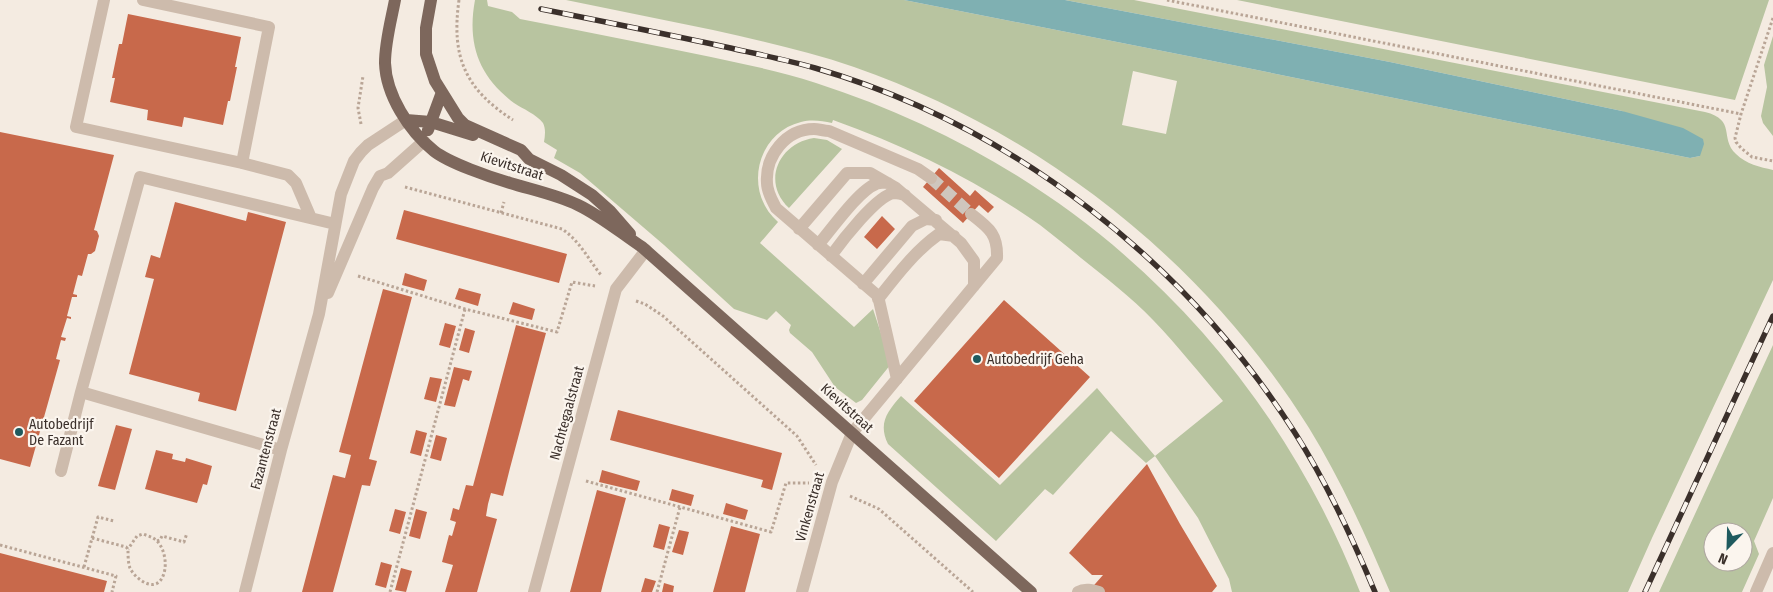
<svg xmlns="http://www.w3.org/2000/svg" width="1773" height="592" viewBox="0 0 1773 592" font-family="'Fira Sans Condensed',sans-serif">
	<rect width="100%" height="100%" fill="#f4ebe1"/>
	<path fill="#b8c4a0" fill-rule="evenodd" d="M475,0H487L488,6L512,12L520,19C584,31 647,44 711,57C746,65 781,71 816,83C1070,165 1262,343 1360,592H1232L1229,579L1198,518L1155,456L1146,463L1111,431L1053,495L1045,489L996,541L888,444C878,423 887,412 901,396L1000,485L1097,388L1155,456L1223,401C1200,374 1178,346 1153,320C1132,298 1106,278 1081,258C1068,247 1054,236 1040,225C976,180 906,146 833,120L832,123C822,121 812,119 801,122C756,133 743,192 778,222L760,243L854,327L873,309L891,364L862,400L856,403L835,387L812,352L790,333L789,330L791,325L776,311L767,320L734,309L664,245L580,173L554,158L557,150L544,142C545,136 546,129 543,123C536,114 523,109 514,103C478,76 467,43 475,0Z
		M566,0H904L1193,57L1690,158L1700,156L1622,111L1390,62L1065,0H1134L1705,112C1737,120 1719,138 1736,154C1746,164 1760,167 1773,170V280L1652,538L1628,592H1390C1366,536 1341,480 1309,428C1204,260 1040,132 854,67C808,51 761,41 713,30C664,20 615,10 566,0ZM1133,71L1177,81L1166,134L1122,125Z
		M1237,0H1769L1735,100Z
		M1773,36V136L1763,123L1761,116L1767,87L1764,65Z
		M814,138L827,140L842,149L789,208C761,182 779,143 814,138Z
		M1773,345V498L1754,541L1759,554L1742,592H1659ZM1713,532H1743V562H1713Z"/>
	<path fill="#7fb0b2" d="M904,0H1065L1390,62L1622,111L1683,128L1703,139L1704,144L1700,156L1690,158L1193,57Z"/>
	<path fill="#c8694b" d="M128,14L241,37L235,67H237L230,101H228L223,125L184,117L182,127L147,120L148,110L110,102L115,78H112L119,44H122Z
		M0,132L114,155L94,230L97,231L99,236L95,251L91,254H88L82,276L78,275L73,294L77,295V297H72L67,316L71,317V319L67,318L61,337L66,338L65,341L61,340L56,359L60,360L30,467L0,459Z
		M939,168L970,196L975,190L994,207L988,213L979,205L963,223L923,187Z
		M175,202L246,221L248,212L286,222L236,411L198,401L200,393L129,374L154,279L145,277L151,255L160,258Z
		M404,210L567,254L559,283L396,239Z
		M882,216L895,229L877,249L864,237Z
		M405,273L427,280L424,291L402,285Z
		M459,288L481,294L478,306L455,299Z
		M383,289L412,297L369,459L377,461L370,486L362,485L333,592H302L333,475L345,478L351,455L339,452Z
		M1004,300L1090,377L999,478L914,401Z
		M513,302L535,309L532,320L509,314Z
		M445,323L456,326L450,348L439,345Z
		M516,325L546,333L510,468L503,496L491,493L488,504L486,516L497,519L477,592H445L453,565L442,562L449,535L452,536L456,522L450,520L453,508L459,510L466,485L473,486Z
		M465,328L475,331L469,353L459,350Z
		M454,367L472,371L469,381L463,379L455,407L444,405Z
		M430,377L442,379L436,402L424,399Z
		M618,410L782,453L772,490L761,487L763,480L610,440Z
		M116,425L132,429L115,490L98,486Z
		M416,430L427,433L421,456L410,453Z
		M436,435L447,438L441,461L430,458Z
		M156,450L173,454L172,459L185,462L186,458L212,466L207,485L203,484L197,503L145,489Z
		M1147,464L1180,524L1217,586L1212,592H1088L1103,575H1092L1069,553Z
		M602,470L640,481L637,491L599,482Z
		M672,489L694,495L691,506L669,500Z
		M597,490L626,498L604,580L601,592H570Z
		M726,503L748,510L745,520L723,514Z
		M395,509L406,512L400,534L389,531Z
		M416,509L427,512L420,539L409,536Z
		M659,524L670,527L664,550L653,547Z
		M731,526L760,534L745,592H713Z
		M679,530L689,532L683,555L672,552Z
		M0,553L107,581L104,592H0Z
		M381,562L392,565L386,588L375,585Z
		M401,568L412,571L406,592L395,590Z
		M645,578L656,581L652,592H641Z
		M664,583L674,586L673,592H662Z"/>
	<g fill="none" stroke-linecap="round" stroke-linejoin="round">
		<path stroke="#cfc6bd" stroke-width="12" stroke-dasharray="12 6" stroke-linecap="butt" d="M931,178L971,214"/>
		<path stroke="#b9a596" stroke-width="3" stroke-dasharray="2.5 2.5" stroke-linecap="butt" d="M459,0C451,57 465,89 513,120
			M1167,0L1741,114
			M1773,18L1741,114L1735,138L1736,142L1741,148L1752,157L1773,161
			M361,124L358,108L363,76
			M405,187L562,229C580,241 588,259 601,275
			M501,213L504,202
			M358,276L465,309L557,332L572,282L595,286
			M636,301L645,304L663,316L797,436L816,465
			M586,481L771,532L786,483H809
			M850,496L879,509L973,592
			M92,538L126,547L128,549C128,555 128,563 130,568C134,577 150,590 159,582C169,572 166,550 157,541C153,537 148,536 143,534L137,536L128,549
			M157,541L160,540L162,536L184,542L187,533
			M0,545L116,576L112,592
			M84,567L98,517L114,521
			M390,592L465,309
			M657,592L680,507"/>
		<path stroke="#cdbbac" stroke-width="12" d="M104,0L76,127L242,163L288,175L296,183L311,218
			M143,0L269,27L242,163
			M799,229L847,173H870L896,188L961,243L974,261V286
			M818,245C831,230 859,190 876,184C880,182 884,183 888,183
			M831,256C841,242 877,195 894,193C897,193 902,194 905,195
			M863,284L912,226L926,219L936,220
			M328,293L373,188L380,176L388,173L424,141
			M878,299C896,276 915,251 939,234L954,236
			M897,379L878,296L776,208C772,200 767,192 767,183C765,156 786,129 814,129C819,129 824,131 829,131L918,169L931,178
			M81,392L140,177L335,224
			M61,471L81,392L281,450
			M245,592L281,450L319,314L341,194L354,161L361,152L368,145L406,120
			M534,592L616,289L646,250
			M802,592L832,482L852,433L997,258C998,234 989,228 971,214
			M1078,592C1085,588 1092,590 1099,592
			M1756,592L1773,553"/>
		<path stroke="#7d675c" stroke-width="12" d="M395,0C391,21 385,42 385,63C386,95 409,131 434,151C449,163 490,177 510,183C533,190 557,195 578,205C601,216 621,233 642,247L1031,592
			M431,0L426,28V54L435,81L458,118L465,125L521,150L529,159L561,175L592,195L610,211L630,234
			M406,120L431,122L473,135
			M428,130L442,92"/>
		<g stroke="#3b302b" stroke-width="5.5">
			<path id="rail" d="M541,9C601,21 661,33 721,46C752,53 784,59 815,68C1012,125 1185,261 1295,433C1327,483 1352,537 1375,592
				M1645,592L1773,316"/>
		</g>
		<use href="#rail" stroke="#fbf5ee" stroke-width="4" stroke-dasharray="11" stroke-linecap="butt"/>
	</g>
	<g fill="#1f5a5e" stroke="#fbf5ee" stroke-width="2">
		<circle cx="977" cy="359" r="5"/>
		<circle cx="19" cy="432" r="5"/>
	</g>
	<g text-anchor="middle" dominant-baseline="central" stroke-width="4.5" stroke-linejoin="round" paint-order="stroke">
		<g font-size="14" fill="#3b302b" stroke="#fbf5ee">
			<text transform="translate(512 166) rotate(18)">Kievitstraat</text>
			<text transform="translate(847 408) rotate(42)">Kievitstraat</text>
			<text transform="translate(567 413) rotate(-75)">Nachtegaalstraat</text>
			<text transform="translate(266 449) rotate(-75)">Fazantenstraat</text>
			<text transform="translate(810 507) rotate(-74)">Vinkenstraat</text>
		</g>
		<g font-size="14" fill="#3b302b" stroke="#fbf5ee" text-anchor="start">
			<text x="987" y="359">Autobedrijf Geha</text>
			<text x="29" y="424">Autobedrijf<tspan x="29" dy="16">De Fazant</tspan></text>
		</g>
	</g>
	<g transform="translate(1728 547) rotate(203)"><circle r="24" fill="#fbf5ee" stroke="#aea6a0"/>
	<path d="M0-4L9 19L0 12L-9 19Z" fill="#1f5a5e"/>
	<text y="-8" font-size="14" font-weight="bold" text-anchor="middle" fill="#3b302b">N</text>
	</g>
</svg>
